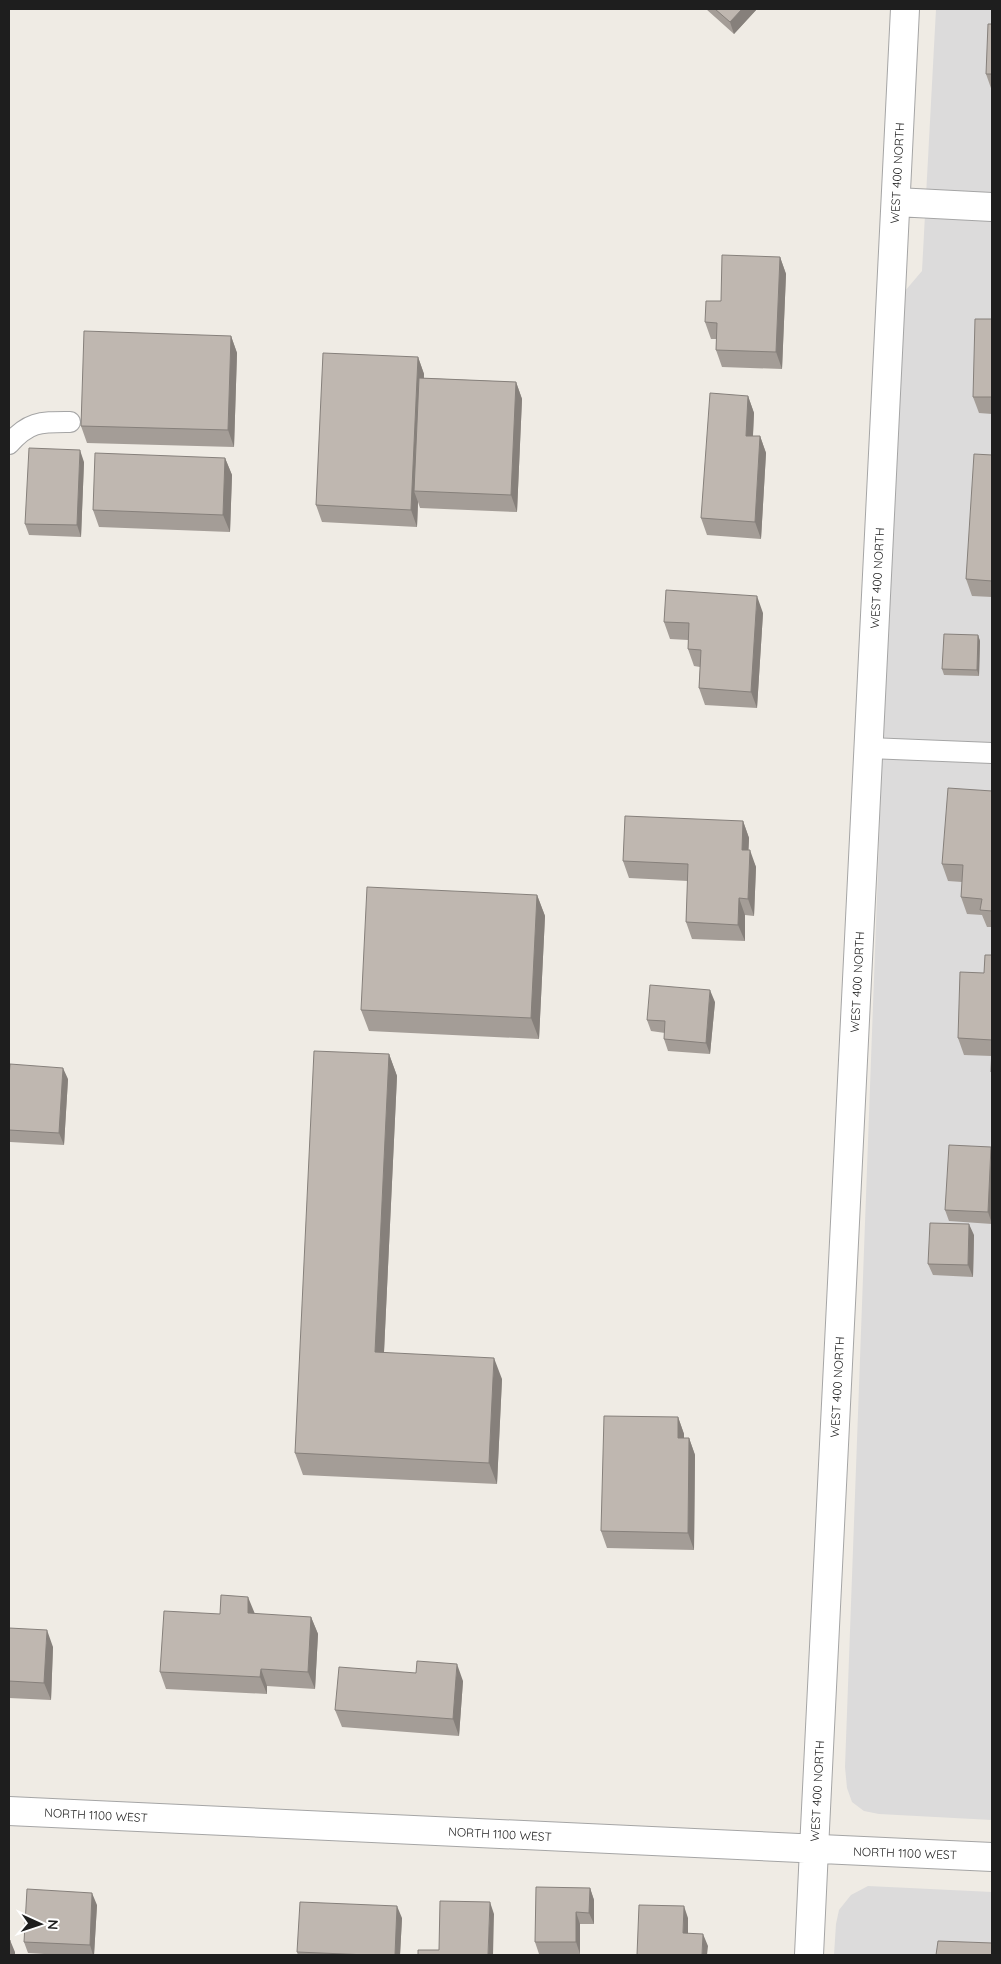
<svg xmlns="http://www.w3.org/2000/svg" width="1001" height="1964" viewBox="0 0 1001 1964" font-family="Quicksand,sans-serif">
	<rect width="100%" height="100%" fill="#efebe4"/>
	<path fill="#dcdbdb" d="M936,9H992V1820L879,1814L864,1811L852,1802L847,1788L845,1767L899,298L922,271Z
		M868,1886L992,1892V1955H834L836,1924L839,1910L851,1895Z"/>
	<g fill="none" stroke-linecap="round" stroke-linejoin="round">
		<g stroke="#a5a5a5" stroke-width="22">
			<path id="service" d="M9,444C29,421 41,422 70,422
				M869,748L992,753"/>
		</g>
		<g stroke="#a5a5a5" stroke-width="30">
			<path id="minor" d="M896,202L992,207
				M814,1849L905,9"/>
		</g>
		<g stroke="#a5a5a5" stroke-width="30">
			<path id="tertiary" d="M9,1811L992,1857
				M809,1955L814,1849"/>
		</g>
		<use href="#service" stroke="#fff" stroke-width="20"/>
		<use href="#minor" stroke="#fff" stroke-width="28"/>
		<use href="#tertiary" stroke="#fff" stroke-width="28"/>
	</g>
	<path fill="#a49d97" d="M706,9H757L734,34Z
		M992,24V91L986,74Z
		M780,257L786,274L782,369L722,367L716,350L717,339H711L705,322L721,301Z
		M992,319V414L979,413L973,397Z
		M231,336L237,353L234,447L87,443L81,426Z
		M418,357L424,374V378L516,382L522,399L517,512L420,508L418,502L417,527L322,522L316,505Z
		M748,396L754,413L753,436H760L766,453L761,539L707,535L701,518Z
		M992,455V597L972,596L966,579Z
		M225,458L232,475L230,532L99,527L93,510Z
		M84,462L81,537L29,535L25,524Z
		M763,613L757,708L705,705L699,688L700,667L694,666L688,649V640L670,639L664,622Z
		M978,635L980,641L979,676L944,675L942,669Z
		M992,791V927H987L982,915L967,914L961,897L962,882L948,881L942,864Z
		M743,821L749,838L748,850L756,867L754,916L745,915V941L692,939L686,922L688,881L629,878L623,861Z
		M537,895L545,916L539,1039L369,1031L361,1010Z
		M992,955V1076L991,1072L992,1056L964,1055L958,1038Z
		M715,1002L710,1054L668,1051L664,1039L665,1033L651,1031L647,1020Z
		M389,1054L397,1076L384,1352L502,1379L497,1484L303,1475L295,1453Z
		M9,1077L68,1079L64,1145L10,1142L9,1139Z
		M991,1147L992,1150V1224L949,1221L945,1210Z
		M974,1235L973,1277L933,1275L928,1264Z
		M678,1417L684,1434V1438H689L695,1455L694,1550L607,1548L601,1531Z
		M220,1614H255L311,1617L318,1634L315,1689L267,1686V1694L166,1689L160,1672Z
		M9,1628L53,1647L51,1700L9,1698Z
		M416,1673L463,1681L459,1736L342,1727L335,1710Z
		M590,1888L594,1900V1924H580V1954H539L535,1942Z
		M97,1905L94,1955H60L28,1953L24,1942Z
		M402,1918L400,1955H298L297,1952Z"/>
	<path fill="#86807b" d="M742,9H757L734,34L730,22Z
		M780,257L786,274L782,369L776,352Z
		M231,336L237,353L234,447L228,430Z
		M418,357L424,374L419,491H414L418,502L417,527L411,510Z
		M516,382L522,399L517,512L511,495Z
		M748,396L754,413L752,453L746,436Z
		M760,436L766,453L761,539L755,522Z
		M80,450L84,462L81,537L77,525Z
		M225,458L232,475L230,532L223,515Z
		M757,596L763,613L757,708L751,692Z
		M978,635L980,641L979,676L977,670Z
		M743,821L749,838L748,867L742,850Z
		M750,850L756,867L754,916L748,899Z
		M537,895L545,916L539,1039L531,1018Z
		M739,898L745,915V941L738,925Z
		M710,990L715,1002L710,1054L706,1043Z
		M389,1054L397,1076L383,1373L375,1352Z
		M63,1068L68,1079L64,1145L59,1133Z
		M991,1147L992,1150V1224L988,1212Z
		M969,1224L974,1235L973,1277L968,1265Z
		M494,1358L502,1379L497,1484L489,1463Z
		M678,1417L684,1434V1455L678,1438Z
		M689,1438L695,1455L694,1550L688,1533Z
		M248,1597L255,1614L248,1613Z
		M311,1617L318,1634L315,1689L308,1672Z
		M47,1630L53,1647L51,1700L44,1683Z
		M457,1664L463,1681L459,1736L453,1719Z
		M261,1669L267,1686V1694L260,1677Z
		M590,1888L594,1900V1924L589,1913Z
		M92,1893L97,1905L94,1955H93L90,1945Z
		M490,1902L494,1914L493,1955H488Z
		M397,1906L402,1918L400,1955H395Z
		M684,1906L688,1918V1945L683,1933Z
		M576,1912L580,1924V1954L576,1942Z
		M703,1934L708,1946L707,1955H702Z
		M10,1940L15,1952V1955H10Z"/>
	<path fill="#bfb7b0" stroke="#86807b" d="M715,9H742L730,22Z
		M988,24H992V74H986Z
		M722,255L780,257L776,352L716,350L717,323L705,322L706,301H721Z
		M975,319H992V397H973Z
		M84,331L231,336L228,430L81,426Z
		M323,353L418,357L411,510L316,505Z
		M419,378L516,382L511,495L414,491Z
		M710,393L748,396L746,436H760L755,522L701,518Z
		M29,448L80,450L77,525L25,524Z
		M95,453L225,458L223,515L93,510Z
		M974,454L992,455V581L966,579Z
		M666,590L757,596L751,692L699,688L701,650L688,649L689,623L664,622Z
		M944,634L978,635L977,670L942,669Z
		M948,788L992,791V911L980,910L982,899L961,897L963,865L942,864Z
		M625,816L743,821L742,850H750L748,899L739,898L738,925L686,922L688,864L623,861Z
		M367,887L537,895L531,1018L361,1010Z
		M985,955H992V1040L958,1038L960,972L984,973Z
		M650,985L710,990L706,1043L664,1039L665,1021L647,1020Z
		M992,1045V1072H991Z
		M314,1051L389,1054L375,1352L494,1358L489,1463L295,1453Z
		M10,1064L63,1068L59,1133L9,1130V1077Z
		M949,1145L991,1147L988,1212L945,1210Z
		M930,1223L969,1224L968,1265L928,1264Z
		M604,1416L678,1417V1438H689L688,1533L601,1531Z
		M221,1595L248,1597V1613L311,1617L308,1672L261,1669L260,1677L160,1672L164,1611L220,1614Z
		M9,1628L47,1630L44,1683L9,1681Z
		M417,1661L457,1664L453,1719L335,1710L339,1667L416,1673Z
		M536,1887L590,1888L589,1913L576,1912V1942H535Z
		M27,1889L92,1893L90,1945L24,1942Z
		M440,1901L490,1902L488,1955H418V1950H439Z
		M300,1902L397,1906L395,1955H368L297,1952Z
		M639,1905L684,1906L683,1933L703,1934L702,1955H637Z
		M9,1940H10V1955H9Z
		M938,1941L992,1943V1955H936Z"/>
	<g text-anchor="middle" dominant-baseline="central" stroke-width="4.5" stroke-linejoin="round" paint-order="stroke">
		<g font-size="12" fill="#1e1e1e" stroke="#fff">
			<text transform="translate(897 173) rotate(-87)">WEST 400 NORTH</text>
			<text transform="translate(877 578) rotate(-87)">WEST 400 NORTH</text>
			<text transform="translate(857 982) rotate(-87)">WEST 400 NORTH</text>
			<text transform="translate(837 1387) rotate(-87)">WEST 400 NORTH</text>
			<text transform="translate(817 1791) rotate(-87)">WEST 400 NORTH</text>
			<text transform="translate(96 1815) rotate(3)">NORTH 1100 WEST</text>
			<text transform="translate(500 1834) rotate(3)">NORTH 1100 WEST</text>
			<text transform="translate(905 1853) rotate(2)">NORTH 1100 WEST</text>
		</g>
	</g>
	<rect width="1001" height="1964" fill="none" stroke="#1e1e1e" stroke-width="20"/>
	<g transform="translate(40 1924) rotate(93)" stroke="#ffffff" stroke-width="4" paint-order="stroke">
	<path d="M0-4L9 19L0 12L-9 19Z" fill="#1e1e1e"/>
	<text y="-8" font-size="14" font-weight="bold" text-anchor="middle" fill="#1e1e1e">N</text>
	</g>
</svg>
